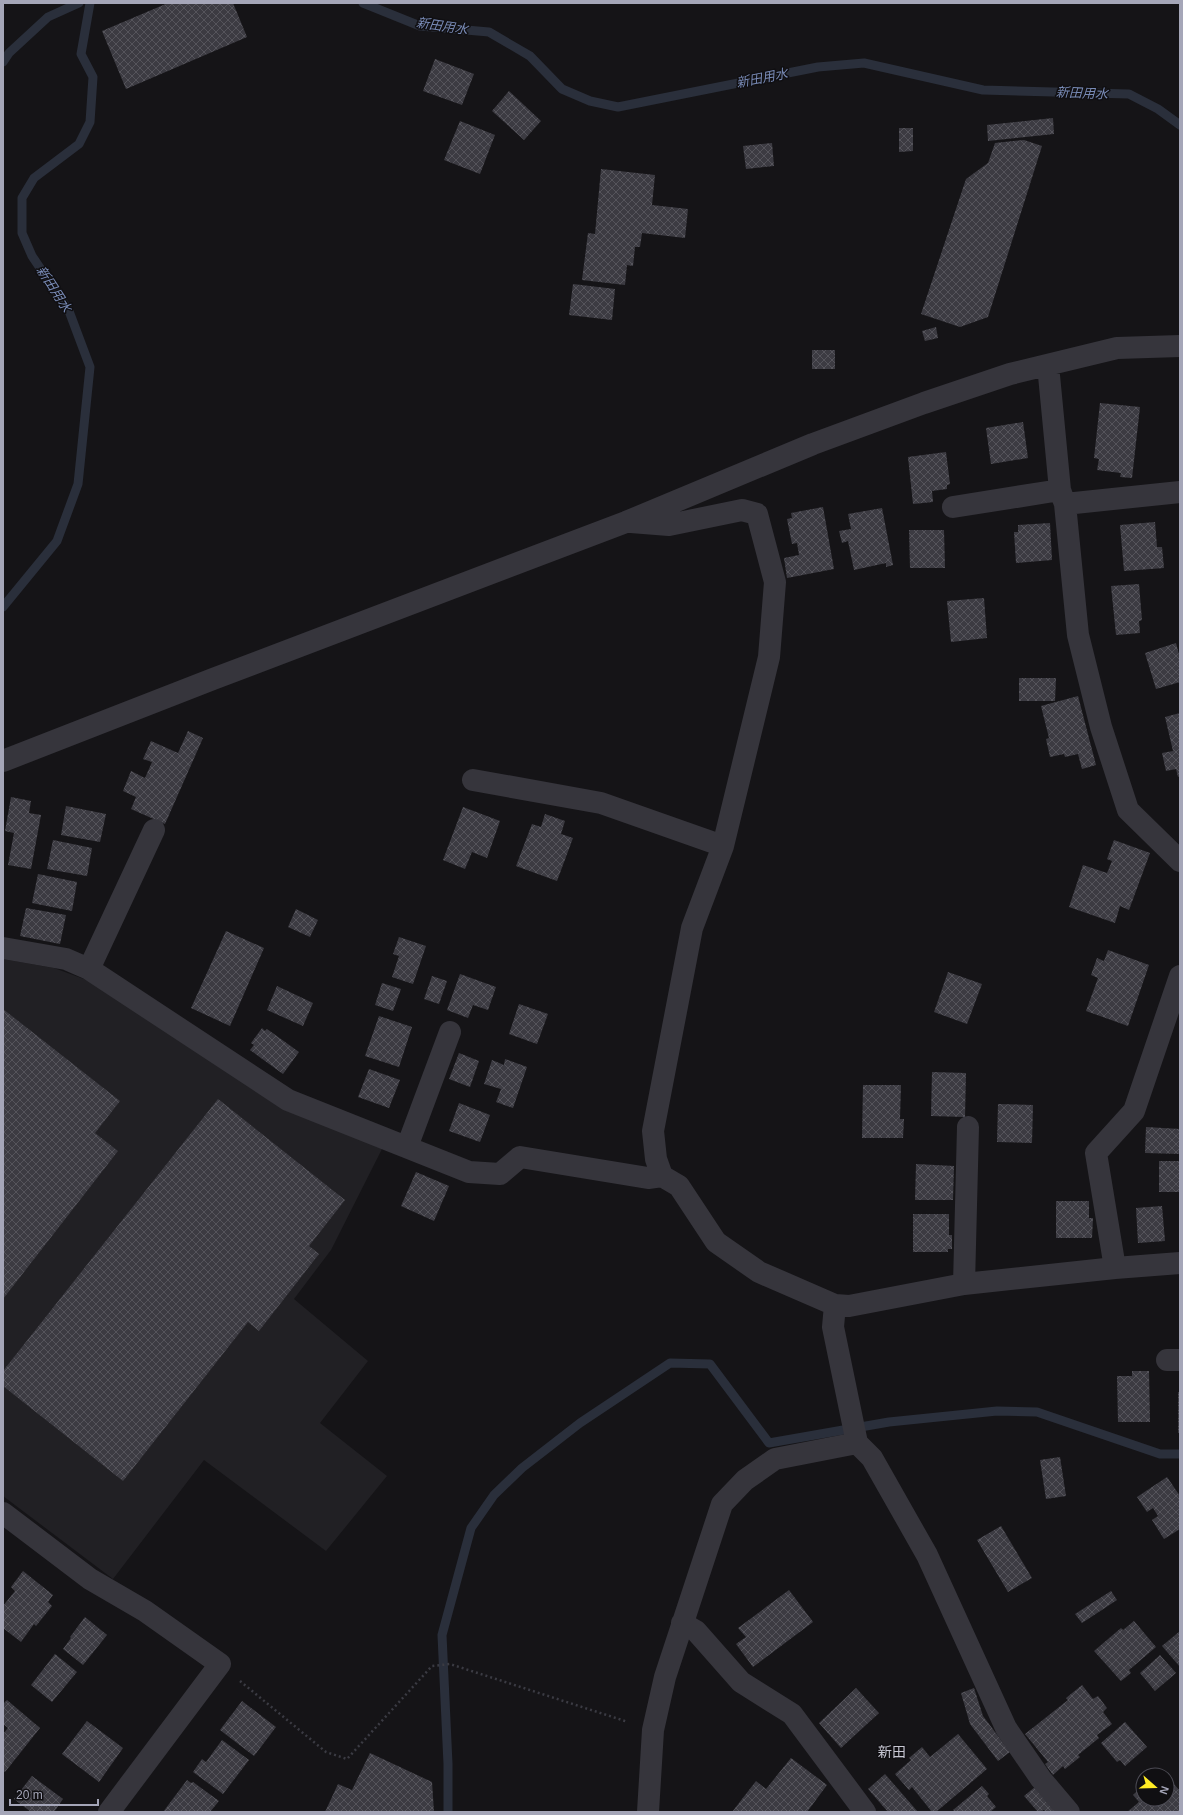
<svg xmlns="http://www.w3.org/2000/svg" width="1183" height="1815" viewBox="0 0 1183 1815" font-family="Arial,'Noto Sans JP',sans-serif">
	<defs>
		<pattern id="building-cross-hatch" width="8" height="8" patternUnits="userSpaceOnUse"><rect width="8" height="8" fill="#3c3b42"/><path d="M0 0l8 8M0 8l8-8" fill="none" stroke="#55545b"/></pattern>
	</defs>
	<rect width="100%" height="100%" fill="#151417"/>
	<path fill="#212024" d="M3,959L54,968L92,982L383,1147L331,1250L294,1299L368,1361L320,1423L387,1476L326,1551L204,1460L113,1579L3,1496Z"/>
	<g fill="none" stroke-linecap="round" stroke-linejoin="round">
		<path stroke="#2a2f3b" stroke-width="9" d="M363,3L420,26L489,32L530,56L562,89L590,101L618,107L818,67L864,63L983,90L1129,94L1158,109L1180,125
			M3,62L9,53L48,17L79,3
			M3,607L57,541L78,484L90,367L69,311L32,256L22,233V198L34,178L79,144L90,122L93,77L81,54L90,3
			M448,1812V1764L442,1635L471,1528L494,1495L522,1468L580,1423L670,1363L710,1364L769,1443L889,1422L997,1411L1037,1412L1160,1454H1180"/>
	</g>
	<path fill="url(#building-cross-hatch)" d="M168,3H233L247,37L126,89L102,31Z
		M435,59L474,74L462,105L423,91Z
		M509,91L541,121L524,140L492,111Z
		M1053,118L1054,134L988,141L987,125Z
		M460,121L495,135L480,174L444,160Z
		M899,128H913V151L899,152Z
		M1024,140L1042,146L988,317L960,327L921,314L966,179L988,163L995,143Z
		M772,143L774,166L746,169L743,146Z
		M601,169L655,175L652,205L688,209L685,238L642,233L640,247H635L633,266L627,265L625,285L582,280L588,233L595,234Z
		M573,284L615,289L612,320L569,315Z
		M936,327L938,338L925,341L922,331Z
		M812,350H835V369H812Z
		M1100,403L1140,407L1132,478L1120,477L1121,473L1097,470L1099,459L1094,458Z
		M1023,422L1028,458L991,464L986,428Z
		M946,452L950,484L947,485V489L932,491L933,502L913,504L908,457Z
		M823,507L834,569L787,578L784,558L799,555L797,543L792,544L787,519L792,518L791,513Z
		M882,508L893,565L886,567V563L854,570L848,541L842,543L839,531L851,529L848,514Z
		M1155,522L1157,547H1162L1164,568L1124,571L1120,525Z
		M1050,523L1052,560L1016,563L1014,532H1018V525Z
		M909,530H944L945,568H910Z
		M1139,584L1142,620L1139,621L1140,633L1116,635L1111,586Z
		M984,598L987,638L951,642L947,601Z
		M1176,643L1180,658V682L1156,689L1145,653Z
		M1019,678H1056L1055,701H1019Z
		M1078,696L1096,765L1082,769L1078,754L1065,757L1064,754L1050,757L1046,739L1049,738L1041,706Z
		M1180,713V776L1178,777L1176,769L1166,771L1162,753L1173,751L1165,717Z
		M188,731L203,738L165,824L131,809L136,797L123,791L131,771L145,778L152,762L143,759L151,741L178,753Z
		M11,797L31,801L29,813L41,815L31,869L8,865L14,833L5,831Z
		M66,806L106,814L100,842L61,835Z
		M463,807L500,821L487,858L472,852L465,869L443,860Z
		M545,814L565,821L561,834L573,838L557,881L516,866L532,824L541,827Z
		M53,840L92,848L87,876L47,869Z
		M1114,840L1150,853L1129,910L1120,906L1115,923L1069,907L1083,865L1107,873L1112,861L1107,859Z
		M38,874L77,882L72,911L32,903Z
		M26,908L66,915L60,944L20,936Z
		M296,909L318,920L310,937L288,927Z
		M226,931L264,948L230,1026L191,1008Z
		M399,937L426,946L413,984L392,977L399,956L393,954Z
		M1108,950L1149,965L1128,1026L1086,1011L1098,978L1091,975L1097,958L1104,961Z
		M948,972L982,984L967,1024L934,1012Z
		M460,974L496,987L488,1010L473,1005L468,1018L447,1010Z
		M432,976L447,981L439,1004L424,999Z
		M382,983L401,989L393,1011L375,1005Z
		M277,986L313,1003L303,1026L267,1010Z
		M519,1004L548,1014L537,1044L509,1034Z
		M3,1009L120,1101L95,1133L118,1151L3,1299Z
		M379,1016L412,1027L399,1067L365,1056Z
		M262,1028L265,1031L267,1029L299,1052L283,1074L250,1050L254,1045L251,1043Z
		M459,1053L479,1061L470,1087L449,1079Z
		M505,1059L527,1067L513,1108L496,1102L501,1089L484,1084L492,1060L504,1065Z
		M369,1069L400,1080L389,1108L358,1097Z
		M932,1072L966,1073L965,1117L931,1116Z
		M863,1085H901L900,1119H904L903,1138H862Z
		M218,1099L345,1200L309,1246L319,1254L259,1331L248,1322L123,1481L3,1386V1371Z
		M459,1103L490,1115L480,1142L449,1131Z
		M998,1104L1033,1105L1032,1143L997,1142Z
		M1146,1127L1180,1129V1154L1145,1153Z
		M1159,1161H1180V1192H1159Z
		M916,1164L954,1166L953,1200H915Z
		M416,1172L449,1186L434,1221L401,1206Z
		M1056,1201H1089V1218H1093L1092,1238H1056Z
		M1162,1206L1165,1241L1138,1243L1136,1208Z
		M913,1214H949V1235H952V1249H948V1252H913Z
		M1132,1371H1149L1150,1422H1118L1117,1376H1132Z
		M1178,1392H1180V1433H1178Z
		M1060,1457L1066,1496L1046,1499L1040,1460Z
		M1167,1477L1180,1496V1529L1164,1539L1152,1520L1158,1516L1153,1508L1147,1512L1137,1497Z
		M1001,1526L1032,1578L1008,1592L977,1540Z
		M23,1571L53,1595L48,1602L52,1606L36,1626L34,1624L21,1642L3,1628V1606L15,1591L11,1587Z
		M789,1590L813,1622L753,1667L736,1644L746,1637L738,1628Z
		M1111,1591L1117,1600L1082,1623L1075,1614Z
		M85,1617L107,1635L83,1665L63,1649L71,1638L70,1637Z
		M1134,1621L1156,1647L1129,1670L1131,1673L1121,1681L1094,1651L1121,1628L1123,1630Z
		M1180,1631V1667L1162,1646Z
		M55,1654L77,1672L52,1702L31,1685Z
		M1160,1655L1176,1673L1155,1691L1140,1673Z
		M1082,1685L1093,1699L1098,1696L1107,1708L1103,1712L1112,1724L1097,1735L1099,1738L1078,1755L1080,1757L1065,1769L1063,1766L1053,1775L1045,1764L1048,1762L1025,1734L1068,1700L1066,1698Z
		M856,1688L879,1713L841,1748L819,1723Z
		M974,1688L983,1716L1010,1752L998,1761L970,1724L961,1693Z
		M7,1700L40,1728L5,1772L3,1770V1734L8,1728L3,1724V1704Z
		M242,1701L276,1727L254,1756L220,1730Z
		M87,1721L123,1748L99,1782L62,1754Z
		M1125,1722L1147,1747L1125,1766L1120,1760L1117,1762L1101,1743Z
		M958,1734L987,1769L936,1812H932L912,1787L909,1790L895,1774L911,1760L909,1758L922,1747L930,1757Z
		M222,1740L249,1760L223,1794L193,1772L202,1759L206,1762Z
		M370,1753L432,1782L434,1812H325L338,1784L352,1790Z
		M791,1758L827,1785L807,1812H732L756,1781L766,1789Z
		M885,1774L918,1812H888L868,1789Z
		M32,1776L63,1799L54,1812H31L14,1799Z
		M1167,1776L1180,1791V1812H1127L1139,1802L1133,1795L1143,1786V1799H1167Z
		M187,1780L191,1783L193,1782L219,1801L210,1812H163Z
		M982,1786L989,1794L987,1796L996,1807L990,1812H955L953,1810Z
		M1035,1787L1057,1812H1046L1044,1810L1038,1812L1024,1796Z"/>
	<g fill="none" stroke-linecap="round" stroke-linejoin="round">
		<path stroke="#3b3b43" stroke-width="2.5" stroke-dasharray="2 3" stroke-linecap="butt" d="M240,1681L326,1752L347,1759L432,1666L450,1664L628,1722"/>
		<path stroke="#36353c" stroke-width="22" d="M1048,365L1060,490L1065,504L1078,635L1101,727L1128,810L1180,861
			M1065,504L1180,492
			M953,507L1060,490
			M631,522L669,525L742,510L757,514L775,582L769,657L723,846L692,928L653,1131L656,1159L662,1176
			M3,761L213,679L626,522L813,444L924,403L1010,374L1117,348L1180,346
			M473,780L601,803L723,846
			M3,948L66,959L89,969L288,1100L469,1172L500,1174L520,1157L648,1178L662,1176L679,1186L716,1242L759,1272L835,1305L833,1327L857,1443L775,1459L745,1480L722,1504L665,1677L653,1730L648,1812
			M89,969L154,830
			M1180,976L1134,1111L1096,1153L1115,1268L1180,1263
			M407,1147L450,1032
			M964,1284L968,1127
			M835,1305L849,1306L964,1284L1115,1268
			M1167,1360H1180
			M857,1443L872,1458L927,1555L1006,1728L1041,1779L1069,1812
			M3,1513L90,1579L145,1611L220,1664L109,1812
			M682,1623L696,1631L741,1682L792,1714L865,1812"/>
	</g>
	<g text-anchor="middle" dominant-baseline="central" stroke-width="3" stroke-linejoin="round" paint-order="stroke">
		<g font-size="13" font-style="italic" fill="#798bb6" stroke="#100f12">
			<text transform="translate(442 26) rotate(8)">新田用水</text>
			<text transform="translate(762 78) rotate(-11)">新田用水</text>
			<text transform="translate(1082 93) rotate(2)">新田用水</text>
			<text transform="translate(54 289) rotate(57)">新田用水</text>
		</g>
		<g font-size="14" fill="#c7c7d3" stroke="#100f12">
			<text x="892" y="1752">新田</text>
		</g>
	</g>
	<rect width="1183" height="1815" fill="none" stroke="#a5a6b8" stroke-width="8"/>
	<g transform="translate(1155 1787) rotate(110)"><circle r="19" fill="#100f12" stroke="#4c4b54"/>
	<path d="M0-3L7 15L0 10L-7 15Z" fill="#ffeb24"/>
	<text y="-6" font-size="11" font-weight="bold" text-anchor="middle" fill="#a5a6b8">N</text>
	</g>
	<path d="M10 1799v6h88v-6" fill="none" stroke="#a5a6b8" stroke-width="2"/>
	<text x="16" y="1799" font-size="12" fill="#a5a6b8" stroke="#100f12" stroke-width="3" paint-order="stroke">20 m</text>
</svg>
